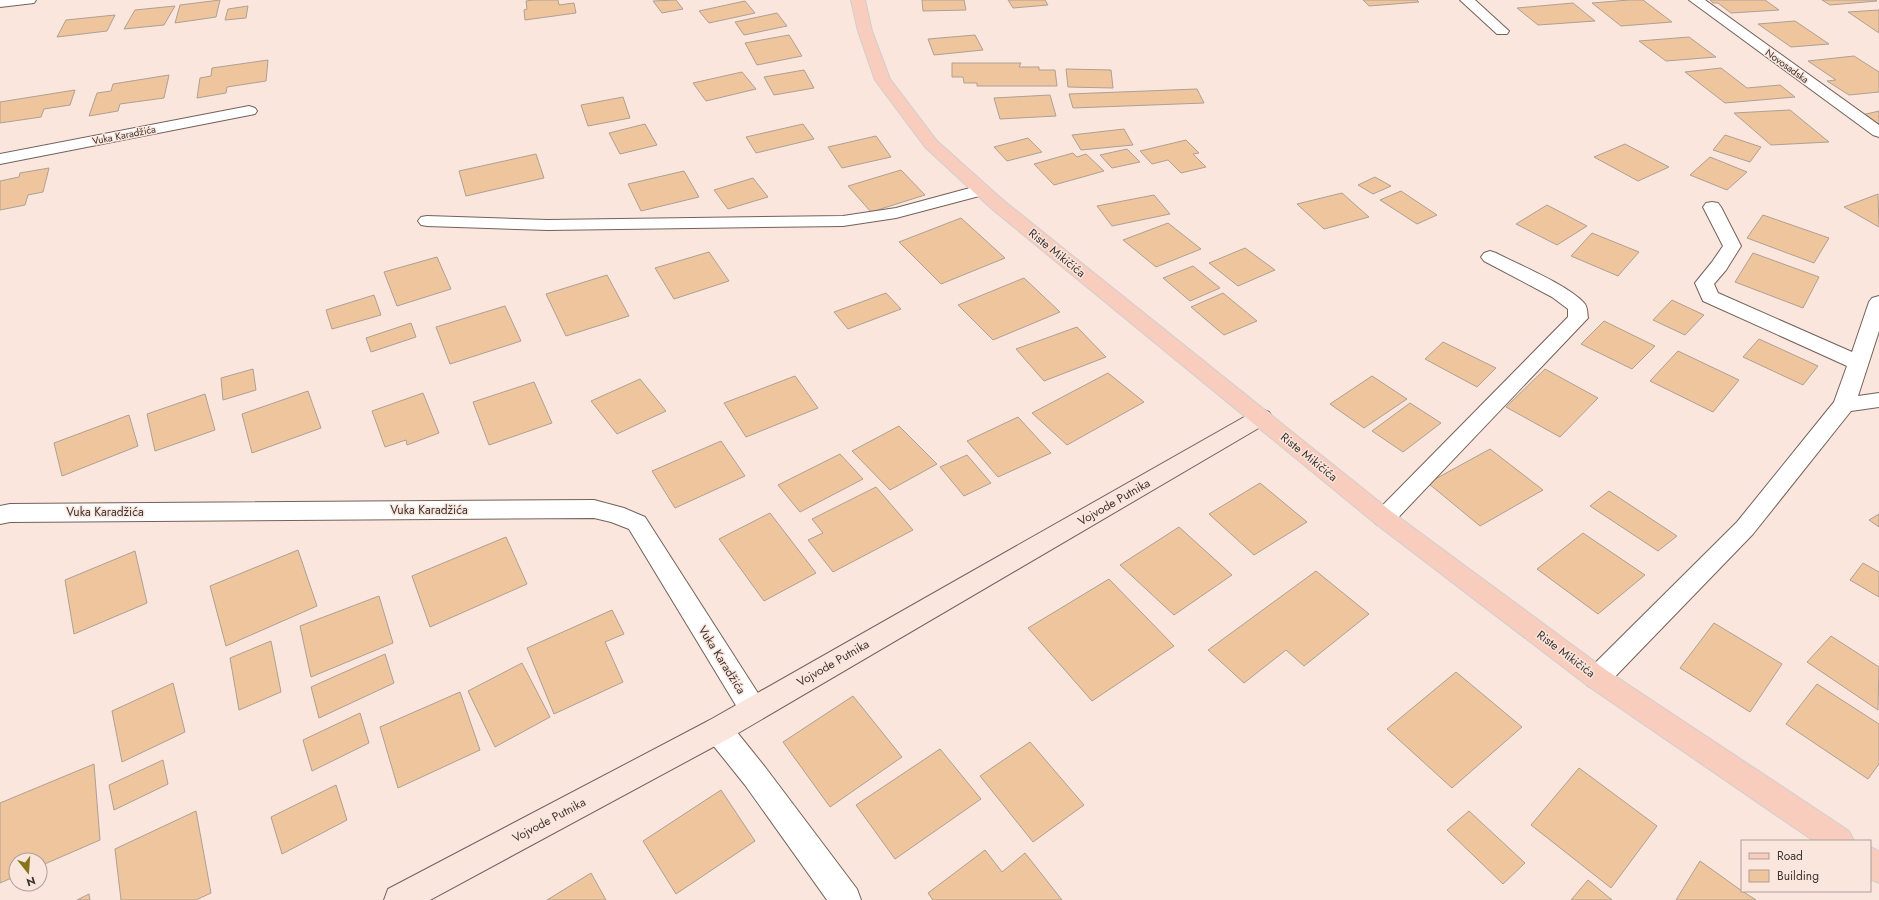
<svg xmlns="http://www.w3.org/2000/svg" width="1879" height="900" viewBox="0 0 1879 900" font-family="Jost,sans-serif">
	<rect width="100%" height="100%" fill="#fae6dd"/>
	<path fill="#efc59e" stroke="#aea093" d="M220,0L216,17L175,23L180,5Z
		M533,0H558L559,5L574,3L576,13L525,20L524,10L527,9L526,1Z
		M676,0L683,9L662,13L653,1Z
		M922,0H964L966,10L923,11Z
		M1008,0H1045L1048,5L1013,8Z
		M1363,0H1417L1419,2L1369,6Z
		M1629,0H1643L1672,22L1621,26L1592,3Z
		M1710,0H1765L1779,10L1731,13L1718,3H1713Z
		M1822,0H1875L1877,1L1830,5Z
		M745,1L755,13L709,23L699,11Z
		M1573,3L1595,21L1538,25L1517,8Z
		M175,6L164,25L124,29L135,10Z
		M248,6L246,18L225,20L228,9Z
		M1879,10V33L1848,12Z
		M777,13L787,26L744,35L735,22Z
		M115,15L107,31L57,37L66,20Z
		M1795,21L1829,44L1791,47L1758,24Z
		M789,35L802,56L757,65L745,43Z
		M975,35L983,50L934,55L928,39Z
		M1689,37L1716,57L1666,61L1639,41Z
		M1854,56L1879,72V92L1849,95L1827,81L1836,80L1808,61Z
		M268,60L266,81L227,87L226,93L197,98L200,78L211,76L212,68Z
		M952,63H1021L1019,67H1039V70H1055L1057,86H977V83H964L963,77H952Z
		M1721,68L1747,88L1780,85L1795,97L1725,103L1685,72Z
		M1066,69L1111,70L1113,88L1068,87Z
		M804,70L814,88L774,95L764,77Z
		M742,72L756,89L706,101L693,83Z
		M169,75L164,98L120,104L118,111L89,116L97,93L111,91L113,84Z
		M1197,89L1204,103L1073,108L1069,94Z
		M75,90L70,105L44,109L41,117L0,123V102Z
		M1050,95L1056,116L1000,119L994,98Z
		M623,97L630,118L588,126L581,105Z
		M1790,110L1829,142L1771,145L1734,113Z
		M1879,111V124L1862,115Z
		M645,124L657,145L620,154L609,133Z
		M803,124L814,139L756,153L746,137Z
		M1124,129L1133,145L1081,150L1072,135Z
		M1725,135L1761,147L1750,162L1713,150Z
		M876,136L891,157L842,168L828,147Z
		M1028,138L1042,152L1007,161L994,147Z
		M1186,140L1199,153L1193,154L1206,167L1181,173L1168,160L1152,164L1140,151Z
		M1625,144L1669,167L1638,181L1594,157Z
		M1127,149L1140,162L1112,168L1100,155Z
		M1073,153L1077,157L1086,154L1104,171L1054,185L1034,164Z
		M536,154L544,178L466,196L459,171Z
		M1710,157L1747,172L1727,190L1690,175Z
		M49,168L43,192L28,195L25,205L0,210V181L19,177L20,173Z
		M901,170L925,195L871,212L848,186Z
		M684,171L699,197L641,211L628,184Z
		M1375,177L1391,186L1373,194L1358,185Z
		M753,178L768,197L728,209L714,190Z
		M1401,191L1437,215L1417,224L1380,200Z
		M1342,193L1369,217L1324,229L1297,204Z
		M1878,194L1879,227L1844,207Z
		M1154,195L1170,214L1112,226L1097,206Z
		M1547,205L1587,226L1557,245L1516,224Z
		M1763,215L1829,238L1814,263L1747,238Z
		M961,218L1005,258L941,284L899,242Z
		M1168,223L1201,249L1156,267L1123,240Z
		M1592,233L1639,252L1618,276L1571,256Z
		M1245,248L1275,270L1238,286L1209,263Z
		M709,252L729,281L674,299L655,268Z
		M1753,253L1819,277L1803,308L1735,282Z
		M437,257L451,289L397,306L384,272Z
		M1193,266L1220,288L1190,301L1163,278Z
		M607,275L629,316L566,336L546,294Z
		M1024,278L1060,312L993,340L958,305Z
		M886,293L901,309L848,329L834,312Z
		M1223,293L1257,321L1224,335L1191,307Z
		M374,295L381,315L332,329L326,310Z
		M1672,300L1704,315L1685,335L1653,320Z
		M505,306L521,341L450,364L436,327Z
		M1604,321L1655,346L1632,369L1581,344Z
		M411,323L416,337L371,352L366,338Z
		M1077,327L1106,357L1044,381L1016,349Z
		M1759,339L1818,366L1803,385L1743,357Z
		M1443,342L1496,368L1477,387L1425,359Z
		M1678,351L1739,380L1713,412L1650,381Z
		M253,369L256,390L223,400L221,378Z
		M1545,369L1598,398L1560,437L1506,407Z
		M1108,373L1144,402L1067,445L1032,413Z
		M795,376L818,408L746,437L724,403Z
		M1372,376L1407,399L1364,428L1330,404Z
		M640,379L666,411L617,434L591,401Z
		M534,382L552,423L489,445L473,402Z
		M308,391L321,428L252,453L242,414Z
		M423,393L439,433L407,445L406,440L385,447L372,411Z
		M205,394L215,430L155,451L147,414Z
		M1410,403L1441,423L1403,452L1372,431Z
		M129,415L138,446L62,476L54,443Z
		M1018,417L1051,453L998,477L967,441Z
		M899,426L937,464L890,490L852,451Z
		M721,441L745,476L675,508L652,471Z
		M1490,449L1543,490L1480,526L1428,483Z
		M840,454L863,479L800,512L778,485Z
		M967,455L991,483L964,496L940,467Z
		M1260,483L1307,522L1254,555L1209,514Z
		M876,487L913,530L833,572L808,540L823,533L812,519Z
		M1609,491L1677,536L1658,551L1590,506Z
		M770,513L816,573L764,601L719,539Z
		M1879,514V527L1869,520Z
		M1179,527L1232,575L1174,615L1120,565Z
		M1583,533L1645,575L1598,614L1537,569Z
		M506,537L527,584L430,627L412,576Z
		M298,550L317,606L226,646L210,586Z
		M135,551L147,603L74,634L65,580Z
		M1863,563L1879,572V597L1850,580Z
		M1316,571L1369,614L1304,666L1286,650L1244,683L1208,650Z
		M1109,579L1174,646L1092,701L1028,628Z
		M379,596L393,643L311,677L300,626Z
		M612,610L624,634L605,642L623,682L554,714L527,648Z
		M1714,623L1782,664L1750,712L1680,668Z
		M1831,636L1879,667L1878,710L1807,662Z
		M271,641L281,692L239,710L230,658Z
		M385,654L394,683L319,718L311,687Z
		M522,663L550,717L495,747L468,691Z
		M1456,672L1522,727L1452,788L1387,729Z
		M173,683L185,732L122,762L112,711Z
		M1817,684L1879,724V764L1868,779L1786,724Z
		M460,692L480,750L398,788L380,727Z
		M853,696L902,757L830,807L783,742Z
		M360,713L369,743L312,771L303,740Z
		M1030,742L1084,805L1033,842L980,776Z
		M940,749L981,799L895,859L856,805Z
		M163,760L168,784L114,810L109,785Z
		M94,764L100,840L40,866V860H16V876L0,883V803Z
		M1579,768L1657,826L1611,888L1531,825Z
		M336,785L347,820L282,854L271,817Z
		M721,790L755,841L676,894L643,841Z
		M196,811L211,893L196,900H121L115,849Z
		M1469,811L1525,863L1503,884L1447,830Z
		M985,850L1002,872L1025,853L1062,900H933L928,893Z
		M1700,861L1742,891L1756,900H1676Z
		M591,873L606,900H547Z
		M1588,880L1612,900H1571Z
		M89,894L90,900H77Z"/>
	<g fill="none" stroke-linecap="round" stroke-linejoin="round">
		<g stroke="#73625a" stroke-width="2">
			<path id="street" d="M0,0H36L34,3L0,7Z
				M1460,0H1475L1509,31L1507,34H1497Z
				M1689,0H1705L1879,125V137L1873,135Z
				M249,106L255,108L257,111L255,114L0,164V154Z
				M981,185L987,186L990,190L987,194L896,218L843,226L548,230L427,226L421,225L418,221L421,217L427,216L548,220L843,216L896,208Z
				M1712,202L1718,203L1721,207L1741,246L1726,270L1714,284L1718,293L1852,352L1869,302L1872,298L1879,296V331L1858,396L1879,393V407L1851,411L1753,534L1606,686L1597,689L1588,686L1584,678L1588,670L1737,522L1834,402L1847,366L1703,301L1695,283L1712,262L1723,246L1703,207L1706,203Z
				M1490,251L1496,253C1519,265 1568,285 1584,303C1588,307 1587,313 1588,318L1392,524L1384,527L1376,524L1372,518L1376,512L1568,317V309L1552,297L1484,261L1481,257L1484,253Z
				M594,500L624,508L645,517L763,701L766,709L763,717L753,721L743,717L629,529L611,522L594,518L10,522L0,524V506L10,504Z
				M718,718L728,721L765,767L857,889L861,900H827L745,785L708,739L704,730L708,721Z"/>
		</g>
		<g stroke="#73625a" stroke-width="2">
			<path id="secondary" d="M1261,409L1269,412L1272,417L1269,422L728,739L430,900H384L388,889L708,721L1253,412Z"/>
		</g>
		<g stroke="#d0cece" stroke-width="2">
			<path id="primary" d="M851,0H865L872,31L890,79L937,141L1004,201L1392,512L1606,670L1849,831L1854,841H1814L1588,686L1376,524L992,209L925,147L875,80L858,31Z
				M1870,847L1879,851V883L1870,879Z"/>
		</g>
		<use href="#street" fill="#fff" fill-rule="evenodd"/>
		<use href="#secondary" fill="#fbe6de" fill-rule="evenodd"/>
		<use href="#primary" fill="#f8cdbe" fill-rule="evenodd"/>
	</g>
	<g text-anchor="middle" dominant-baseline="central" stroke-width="3" stroke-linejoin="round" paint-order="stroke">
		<g font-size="10" fill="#3c3431" stroke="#fae6dd">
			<text transform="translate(1787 66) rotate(36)">Novosadska</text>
			<text transform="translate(124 135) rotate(-11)">Vuka Karadžića</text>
		</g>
		<g font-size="12" fill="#3c3431" stroke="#fae6dd">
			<text transform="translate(1057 253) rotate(39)">Riste Mikičića</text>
			<text transform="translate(1309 457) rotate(39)">Riste Mikičića</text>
			<text transform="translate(1114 502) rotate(-30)">Vojvode Putnika</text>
			<text x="429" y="510">Vuka Karadžića</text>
			<text x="105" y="512">Vuka Karadžića</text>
			<text transform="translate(1566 654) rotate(37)">Riste Mikičića</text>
			<text transform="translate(722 660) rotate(58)">Vuka Karadžića</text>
			<text transform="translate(833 663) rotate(-30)">Vojvode Putnika</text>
			<text transform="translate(549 820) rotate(-28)">Vojvode Putnika</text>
		</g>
	</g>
	<rect x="1741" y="840" width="130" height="52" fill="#fae6dd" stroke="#ae9f98"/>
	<rect x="1749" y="853" width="20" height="6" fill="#f8cdbe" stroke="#ae9f98"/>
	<text x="1777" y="860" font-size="12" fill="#3c3431">Road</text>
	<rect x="1749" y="870" width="20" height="12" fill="#efc59e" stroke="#ae9f98"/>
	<text x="1777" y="880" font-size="12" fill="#3c3431">Building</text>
	<g transform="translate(28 872) rotate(163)"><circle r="19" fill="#fae6dd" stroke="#ae9f98"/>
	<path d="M0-3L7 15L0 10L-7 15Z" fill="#85761a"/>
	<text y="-6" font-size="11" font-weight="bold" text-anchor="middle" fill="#3c3431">N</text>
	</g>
</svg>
